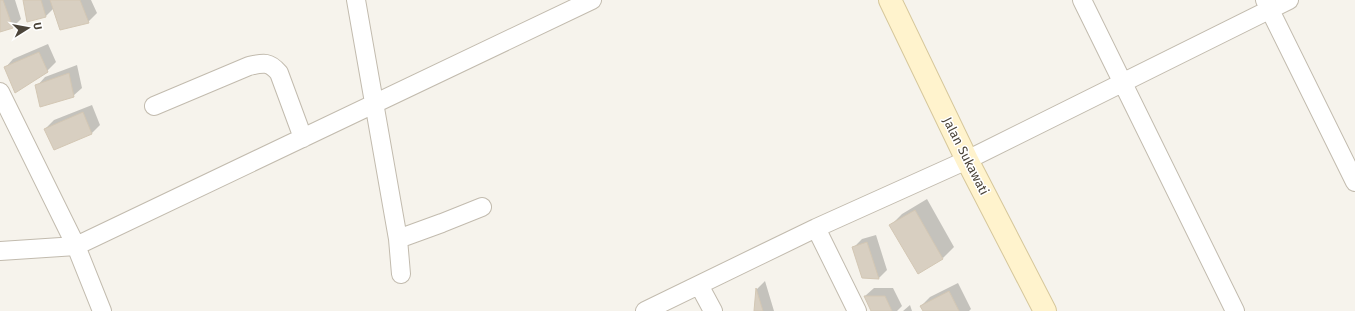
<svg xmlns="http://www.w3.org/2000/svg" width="1355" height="311" viewBox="0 0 1355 311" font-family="'Fira Sans',sans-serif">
	<rect width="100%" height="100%" fill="#f6f3ec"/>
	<path fill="#0003" d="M0,0H15L21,19L13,27L0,31Z
		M24,0H91L97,13L88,22L54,8L46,16L27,21Z
		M48,44L56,62L47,71L5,68L13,59Z
		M77,65L82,88L73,96L37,86L45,77Z
		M92,105L100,125L92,133L54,149L45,129L54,120Z
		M927,199L954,247L943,258L891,225L902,214Z
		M876,235L887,270L879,278L862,277L853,248L862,239Z
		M765,281L774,311H755L757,289Z
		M958,283L971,309L969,311H924L921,306L930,297Z
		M874,288H893L902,306L897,311H872L865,296Z
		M910,305L912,311H903Z"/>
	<path fill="#d8cfc1" stroke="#d3c7b4" d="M0,0H3L13,28L0,32Z
		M23,0H41L46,17L27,22Z
		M50,0H80L89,23L60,30Z
		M39,52L48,72L15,93L4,67Z
		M69,73L74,97L40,107L35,85Z
		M83,112L92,134L54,150L44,129Z
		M915,210L943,259L918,274L889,225Z
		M867,242L879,279L862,278L852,247Z
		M756,288L763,311H754Z
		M949,291L959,311H923L920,306Z
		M864,296H885L892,311H871Z"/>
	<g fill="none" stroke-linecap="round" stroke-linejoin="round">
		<g stroke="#c2bbae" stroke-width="20">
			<path id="street" d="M356,0L398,239L401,274
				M1082,0L1235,311
				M1265,0L1355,182
				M0,92L76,246L102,311
				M154,106L249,66C263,63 269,61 279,73L303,138
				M816,228L857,311
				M398,239L442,223L482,207
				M0,251L76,246L592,0
				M699,285L713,311
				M645,311L816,228L967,160L1289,0"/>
		</g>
		<g stroke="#d6c79b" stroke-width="24">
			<path id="secondary" d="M890,0L967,160L1045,311"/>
		</g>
		<use href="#street" stroke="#fff" stroke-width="18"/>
		<use href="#secondary" stroke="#fff3cd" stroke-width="22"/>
	</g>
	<g text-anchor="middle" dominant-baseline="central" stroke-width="3" stroke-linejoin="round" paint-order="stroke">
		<g font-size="13" fill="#4b4439" stroke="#fff">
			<text transform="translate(966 156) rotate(63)">Jalan Sukawati</text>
		</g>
	</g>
	<g transform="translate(28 28) rotate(79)" stroke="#ffffff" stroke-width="3" paint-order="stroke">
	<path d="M0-3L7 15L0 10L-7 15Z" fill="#4b4439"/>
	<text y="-6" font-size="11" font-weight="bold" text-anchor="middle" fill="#4b4439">U</text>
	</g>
</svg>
